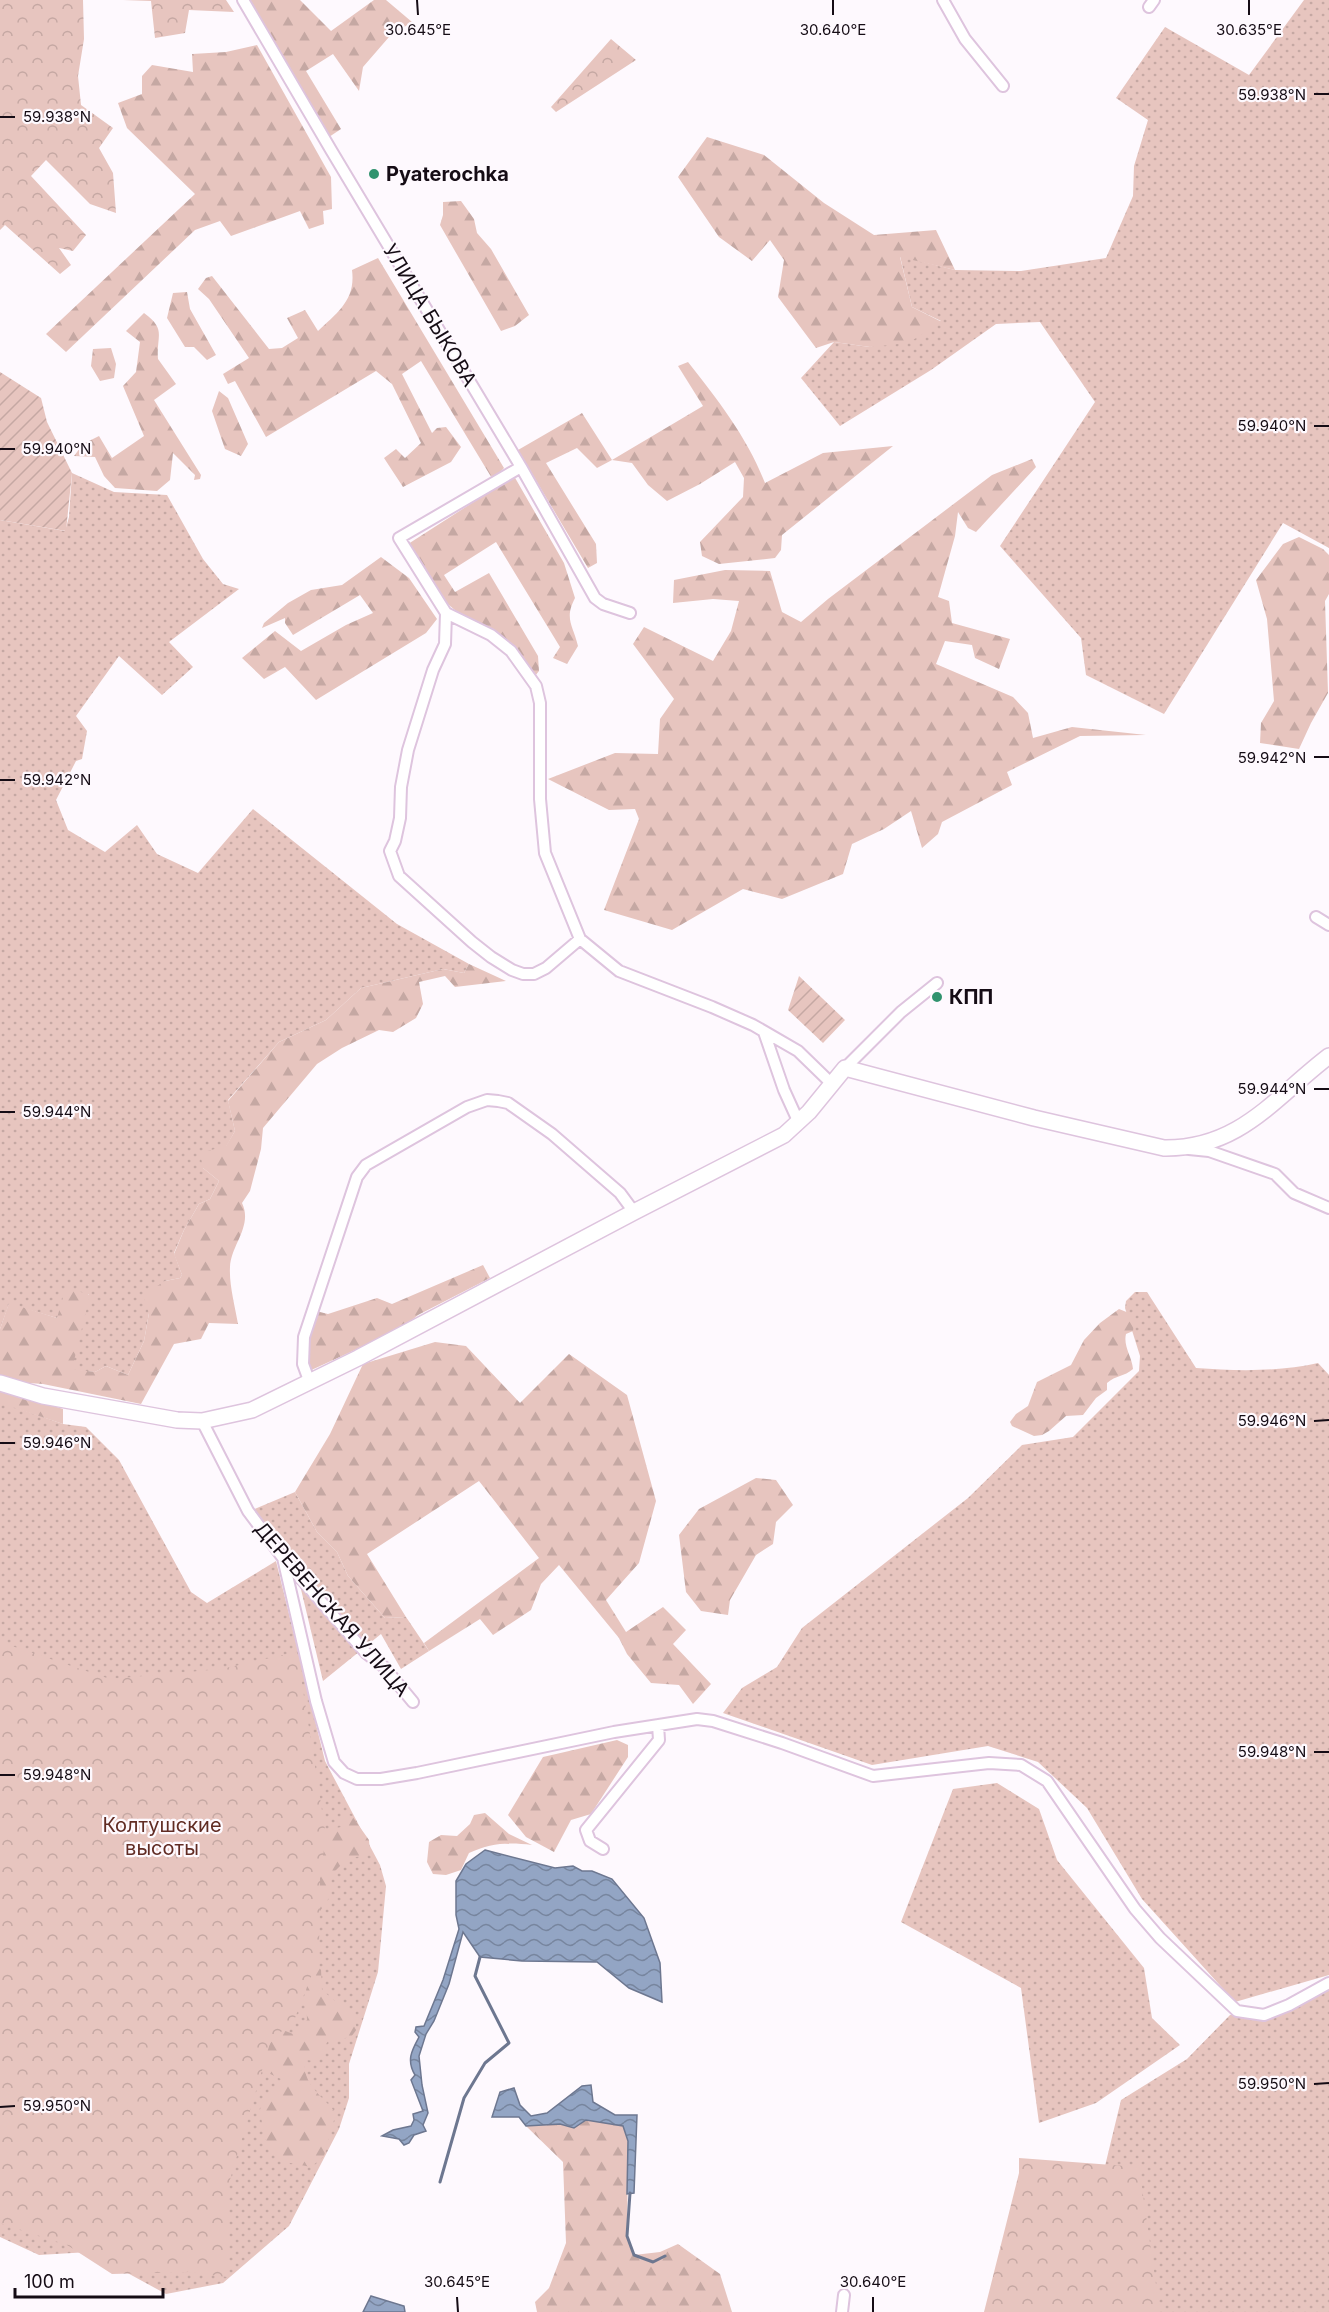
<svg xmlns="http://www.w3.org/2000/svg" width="1329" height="2312" viewBox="0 0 1329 2312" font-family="Inter,sans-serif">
	<defs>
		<pattern id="grass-dots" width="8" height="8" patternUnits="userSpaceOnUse" patternTransform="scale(1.5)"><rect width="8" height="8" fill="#e7c5bf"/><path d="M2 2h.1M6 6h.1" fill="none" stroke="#c5a8a3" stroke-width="1.8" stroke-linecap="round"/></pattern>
		<pattern id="forest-firs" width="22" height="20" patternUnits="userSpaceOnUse" patternTransform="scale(1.5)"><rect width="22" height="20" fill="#e7c5bf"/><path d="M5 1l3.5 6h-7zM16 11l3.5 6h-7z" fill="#c5a8a3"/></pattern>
		<pattern id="park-crowns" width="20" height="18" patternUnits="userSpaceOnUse" patternTransform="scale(1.5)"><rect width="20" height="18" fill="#e7c5bf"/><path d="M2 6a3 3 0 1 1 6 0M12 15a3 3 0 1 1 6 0" fill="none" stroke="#c5a8a3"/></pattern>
		<pattern id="garden-furrows" width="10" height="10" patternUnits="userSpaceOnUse" patternTransform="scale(1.5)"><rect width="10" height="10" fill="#e7c5bf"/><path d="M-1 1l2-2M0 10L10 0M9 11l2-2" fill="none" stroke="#c5a8a3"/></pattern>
		<pattern id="water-waves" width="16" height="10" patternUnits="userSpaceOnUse" patternTransform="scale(1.5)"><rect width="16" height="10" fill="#93a5c4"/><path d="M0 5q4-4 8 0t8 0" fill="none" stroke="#77859e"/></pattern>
	</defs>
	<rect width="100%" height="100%" fill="#fef9fe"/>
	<path fill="url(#grass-dots)" d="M1304,0H1329V548L1283,523L1164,714L1086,675L1081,638L1000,546L1095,402L1040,322L996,324L931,370L840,426L801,378L834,342L870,347L941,321L912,307L900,256L955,270L1021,271L1106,258L1133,196L1134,166L1148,120L1116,98L1165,27L1249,75Z
		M72,473L114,492L167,495L203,559L223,584L239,589L169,642L193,667L162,695L119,656L76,716L87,731L82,759L76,761L56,800L68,830L105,852L137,825L157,854L198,873L253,809L397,924L469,964L464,973L443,969L361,988L326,1020L279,1042L228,1100L235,1131L226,1147L203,1168L219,1181L210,1199L199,1204L184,1230L174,1253L182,1275L180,1278L165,1281L149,1313L144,1341L128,1375L106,1366L95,1372L71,1370L89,1294L57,1318L9,1304L0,1329V520L65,531L69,517Z
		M1135,1292H1147L1196,1368C1236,1371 1278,1372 1318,1363L1329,1375V1975L1235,2002L1142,1899L1087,1808L1038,1762L988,1746L872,1765L723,1713L742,1688L777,1667L802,1628L968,1498L1022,1445L1073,1437L1139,1371L1140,1356L1125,1308L1126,1301Z
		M0,1402L63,1424L86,1427L119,1460L191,1592L207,1603L276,1561L325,1761L380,1865L386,1886L378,1972L349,2064V2098L339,2129L289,2226L223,2283L166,2294L89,2252L39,2255L0,2237Z
		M295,1492L317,1532L337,1552L348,1576L385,1618L406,1617L429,1651L401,1669L381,1634L323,1681L293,1556L250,1511Z
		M997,1783L1039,1809L1057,1860L1144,1968L1152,2018L1180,2045L1096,2103L1039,2123L1021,1988L901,1922L953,1789Z
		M1329,1987V2312H1081L1098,2195L1121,2100L1187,2059L1230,2015L1269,2013Z"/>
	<path fill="url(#forest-firs)" d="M246,0H300L331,31L374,0H386L412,22L389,37L363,67L359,91L333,54L306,71L341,129L329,137Z
		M257,45L331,177L332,209L323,211L324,224L309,229L300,211L231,236L220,221L195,230L66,352L46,334L195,194L127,128L118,103L142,94V76L152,65L193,72L192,54L226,52Z
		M707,137L764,155L824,203L874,235L936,230L955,270L900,257L912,307L942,322L908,343L870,347L834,342L816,348L778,297L784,260L770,240L752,261L719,237L678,177Z
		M461,201L474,219L477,233L491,249L529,315L515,326L501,331L440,225L443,215V202Z
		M378,258L504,468L493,480L421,361L402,374L432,433L437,428L446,427L461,447L451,462L403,487L384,458L396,449L405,458L421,443L392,384L376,371L266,437L235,381L228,384L223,374L249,358L209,299L198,289L206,278L212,276L269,349L282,348L298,338L287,318L305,310L318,331C337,313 356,300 352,270Z
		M187,292L190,309L216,355L207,360L194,347H185L167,318L173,293Z
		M144,313C167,330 156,335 158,359L176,384L154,400L201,475L200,479L194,480L195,475L173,453L170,480L157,491L115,488L104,476L95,457L74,456L83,444L99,436L112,458L144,436L123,386L136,372L140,342L126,331Z
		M111,348L116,364L114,378L100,381L91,366L93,349Z
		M688,362C718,400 747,437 765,483L823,453L893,446L782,535L781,550L775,558L719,564L702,556L700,542L743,497L744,478L735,462L700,484L667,501L648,485L632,463L612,460L597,468L577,448L546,463L596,544L597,563L588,568L518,450L582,413L612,460L703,406L678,366Z
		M219,391L228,398L248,444L241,456L225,449L212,411Z
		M1032,459L1036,467L976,532L968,528L958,512L955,536L938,597L949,601L952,623L1010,639L999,669L975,658L972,645L945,641L936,664L1013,697L1028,713L1033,738L1072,727L1146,735L1080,736L1007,772L1012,785L942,822L938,834L922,848L911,811L884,829L852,844L843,874L782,899L743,889L672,930L604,910L639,819L635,809L609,810L548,779L615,753L658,754L660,719L674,699L633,644L644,627L713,661L731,631L739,601L713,599L673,603L674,580L725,570L770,571L782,612L801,622L828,599L992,475Z
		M514,476L564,563L575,598C564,619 573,625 578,646L567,664L553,658L560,647L496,542L444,575L455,592L489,573L538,656L539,671L535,676L520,655L493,632L457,612L441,598L431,579L405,546Z
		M1299,537L1323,549L1329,555V594L1325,601L1328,693L1311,723L1299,749L1260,743L1261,723L1274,701L1267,619L1256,580L1283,544Z
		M381,557L409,578L437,619L426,633L316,700L285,667L264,679L242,658L275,631L301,651L346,625L373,613L360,595L293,635L285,623V618L262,628L264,623L288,603L311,590L342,585Z
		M469,964L506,981L455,987L445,976L419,982L423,1004L416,1018L393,1032L379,1030L342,1048L317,1064L263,1128L261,1149L250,1191L242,1203C253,1226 231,1245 230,1267C229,1285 235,1306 238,1324L209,1323L201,1339L174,1344L141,1404L43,1384L0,1381V1329L9,1303L57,1318L66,1287L90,1295L72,1369L95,1372L106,1366L128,1375L144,1341L149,1313L143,1295L165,1281L180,1278L182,1275L174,1254L184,1230L199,1204L210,1199L219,1181L203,1168L200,1153L226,1146L235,1131L228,1101L279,1042L326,1020L361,988L443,969L464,973Z
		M483,1265L490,1278L418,1315L403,1328L307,1372L308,1337L316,1311L328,1314L377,1298L392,1304Z
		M1119,1309L1129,1313L1134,1323L1133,1331L1126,1334C1123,1346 1132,1357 1133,1369C1124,1377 1116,1375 1107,1383V1390L1096,1398L1083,1415L1066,1416L1049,1431L1042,1435L1034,1436L1012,1426L1010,1422L1016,1414L1028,1406L1037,1382L1071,1365L1084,1340L1100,1323Z
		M435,1342L466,1346L520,1403L569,1354L627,1395L656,1501L639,1563L606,1600L626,1632L663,1607L686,1630L673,1644L711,1684L693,1704L679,1685L651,1683L627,1654L619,1638L559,1565L541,1584L531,1610L493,1635L480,1619L429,1651L424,1643L539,1558L479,1481L367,1554L406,1617L385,1618L348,1576L337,1552L317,1532L295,1492L330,1434L363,1364Z
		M0,1388L63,1409V1424L0,1403Z
		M756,1478L776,1480L793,1505L776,1522L773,1544L756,1555L730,1600L728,1615L701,1611L686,1592L679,1535L699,1509Z
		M617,1740L628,1745V1757L591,1814L571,1820L554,1852L526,1837L508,1815L543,1757Z
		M485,1813L509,1834L532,1845C508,1842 491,1843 469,1853L461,1870L446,1875L433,1874L427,1862L429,1842L441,1835L457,1836L470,1824L474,1815Z
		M341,1814L352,1816L369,1840L370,1853L364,1856L348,1858L335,1871L329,1885V1898L320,1911L309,1906L305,1953L321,1970L322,1990L353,2016L357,2029L351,2037L328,2041L316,2061L305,2060C302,2085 322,2095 336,2113L324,2156L311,2167L280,2161L264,2137L260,2109L281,2079L264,2071L251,2052L273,2026L293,2034L307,2020L302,1847L326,1830L341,1827Z
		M586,2119L623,2126L628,2141L627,2236L634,2255L660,2252L678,2244L720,2274L732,2312H537L535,2302L549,2288L566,2243L563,2162L526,2126L560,2124L574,2128Z"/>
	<path fill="url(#park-crowns)" d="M0,0H83L84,39L78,76L81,105L113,128L99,148L113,173L116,213L90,204L46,160L31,176L86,235L73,251L59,248L71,265L60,274L5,225L0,230Z
		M123,0H226L234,12L189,10L185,33L155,38L151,1Z
		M611,39L636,60L556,112L551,107Z
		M0,1642L110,1679L221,1669L297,1652L326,1836L320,1876L319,1956L295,2018L270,2043L227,2190V2277L189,2272L112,2274L67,2245L0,2223Z
		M1019,2158L1139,2167L1160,2312H984L1019,2173Z"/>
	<path fill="url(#garden-furrows)" d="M0,372L41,398L47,422L72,473L66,531L0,520Z
		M799,976L845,1020L823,1043L788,1010Z"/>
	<path fill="url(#water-waves)" stroke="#6d7790" stroke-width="1.5" d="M485,1850L555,1868L573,1866L582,1871H592L612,1879L644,1918L660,1963L662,2002L629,1988L597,1962L522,1961L480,1957L463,1932L449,1984L434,2021L426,2034L419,2056L422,2085L428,2113L423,2125L426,2131L414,2135L409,2143L404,2145L399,2139L382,2136L393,2130L411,2126L414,2120L413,2114L423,2111L411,2080L415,2075C406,2060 412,2050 419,2037L415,2032L416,2027L424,2026L443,1980L459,1929L456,1915V1881L466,1864Z
		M591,2085L593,2102L615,2115H637L634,2193L627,2194L628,2141L623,2126L586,2120L574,2128L560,2124L526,2126L519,2117H492L500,2092L514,2088L520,2105L531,2116L547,2113L582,2086Z
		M371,2296L404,2306L405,2312H363Z"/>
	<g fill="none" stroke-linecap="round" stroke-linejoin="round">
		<path stroke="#6d7790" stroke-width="3" d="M440,2182L464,2098L485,2063L509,2043L475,1976L480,1957
			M630,2193L627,2236L634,2255L653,2262L665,2256"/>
		<g stroke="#dec4de" stroke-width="14">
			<path id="street" d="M243,0L331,150L521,467L595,598L603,604L630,613
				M943,0L965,39L1003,86
				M1149,7L1154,0
				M446,613L491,635L511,651L536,686L540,703V799L545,853L580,939L619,971L712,1007L753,1025L798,1051L833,1085
				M446,613L445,644L433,670L408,750L401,787L400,818L395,841L390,851L399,876L472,942L491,957L512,970L523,974H534L546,968L580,939
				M446,613L399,538L521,467
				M1316,917L1329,925
				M764,1032L784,1090L799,1123
				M845,1068L901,1012L937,983
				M1189,1149L1209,1151L1275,1174L1294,1193L1329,1208
				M310,1383L303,1364L304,1337L357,1177L366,1165L467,1107L487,1100L498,1101L508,1103L552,1134L620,1193L634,1212
				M202,1421L248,1511L283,1558L366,1653L384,1667L413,1702
				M283,1558L316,1701L334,1762L344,1773L357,1779H381L417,1773L614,1732L697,1719L713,1721L782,1743L873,1776L989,1763L1021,1765L1047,1781L1135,1909L1160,1938L1237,2011L1264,2015L1289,2005L1329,1983
				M603,1849L590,1841L586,1830L659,1740L658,1725
				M842,2312L844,2295"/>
		</g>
		<g stroke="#dec4de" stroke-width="18">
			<path id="secondary" d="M0,1383L43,1396L177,1420L202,1421L252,1410L358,1358L634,1212L784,1135L809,1112L845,1068L1034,1118L1164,1148C1240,1149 1275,1097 1329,1056"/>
		</g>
		<use href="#street" stroke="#fff" stroke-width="10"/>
		<use href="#secondary" stroke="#fff" stroke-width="15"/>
	</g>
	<path fill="none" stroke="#150c15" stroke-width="2" d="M417,0L418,15M833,0V15M1249,0V15M1314,94H1329M0,117H15M1314,426H1329M0,449H15M1314,757H1329M0,780H15M1314,1089H1329M0,1112H15M1314,1421L1329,1420M0,1443H15M1314,1752H1329M0,1775H15M1314,2084L1329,2083M0,2107L15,2106M457,2297L458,2312M873,2297V2312"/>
	<g fill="#30936e" stroke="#fef9fe" stroke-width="2">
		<circle cx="374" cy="174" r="6"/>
		<circle cx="937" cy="997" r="6"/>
	</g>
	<g text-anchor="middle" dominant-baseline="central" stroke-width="4.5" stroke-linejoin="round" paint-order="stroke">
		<g font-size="20" font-weight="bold" fill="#150c15" stroke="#fef9fe" text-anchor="start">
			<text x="386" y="174">Pyaterochka</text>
			<text x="949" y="997">КПП</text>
		</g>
		<g font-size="20" fill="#150c15" stroke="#fef9fe">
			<text transform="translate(430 315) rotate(59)">УЛИЦА БЫКОВА</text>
			<text transform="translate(332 1609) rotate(49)">ДЕРЕВЕНСКАЯ УЛИЦА</text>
		</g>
		<g font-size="20" fill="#612c24" stroke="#fef9fe">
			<text x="162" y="1825">Колтушские<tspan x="162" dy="23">высоты</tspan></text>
		</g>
	</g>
	<g font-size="15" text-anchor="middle" fill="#150c15" stroke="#fef9fe" stroke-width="4.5" stroke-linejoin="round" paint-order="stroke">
		<text x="418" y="35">30.645°E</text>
		<text x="833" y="35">30.640°E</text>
		<text x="1249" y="35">30.635°E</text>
		<text x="1272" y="100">59.938°N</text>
		<text x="57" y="122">59.938°N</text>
		<text x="1272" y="431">59.940°N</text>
		<text x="57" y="454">59.940°N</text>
		<text x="1272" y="763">59.942°N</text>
		<text x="57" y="785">59.942°N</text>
		<text x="1272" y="1094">59.944°N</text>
		<text x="57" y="1117">59.944°N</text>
		<text x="1272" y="1426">59.946°N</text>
		<text x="57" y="1448">59.946°N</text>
		<text x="1272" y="1757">59.948°N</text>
		<text x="57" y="1780">59.948°N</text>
		<text x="1272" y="2089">59.950°N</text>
		<text x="57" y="2111">59.950°N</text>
		<text x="457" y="2287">30.645°E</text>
		<text x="873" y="2287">30.640°E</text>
	</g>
	<path d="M15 2288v9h148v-9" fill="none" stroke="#150c15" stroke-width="3"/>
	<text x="24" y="2288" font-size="18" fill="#150c15" stroke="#fef9fe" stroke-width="4.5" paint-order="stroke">100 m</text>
</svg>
